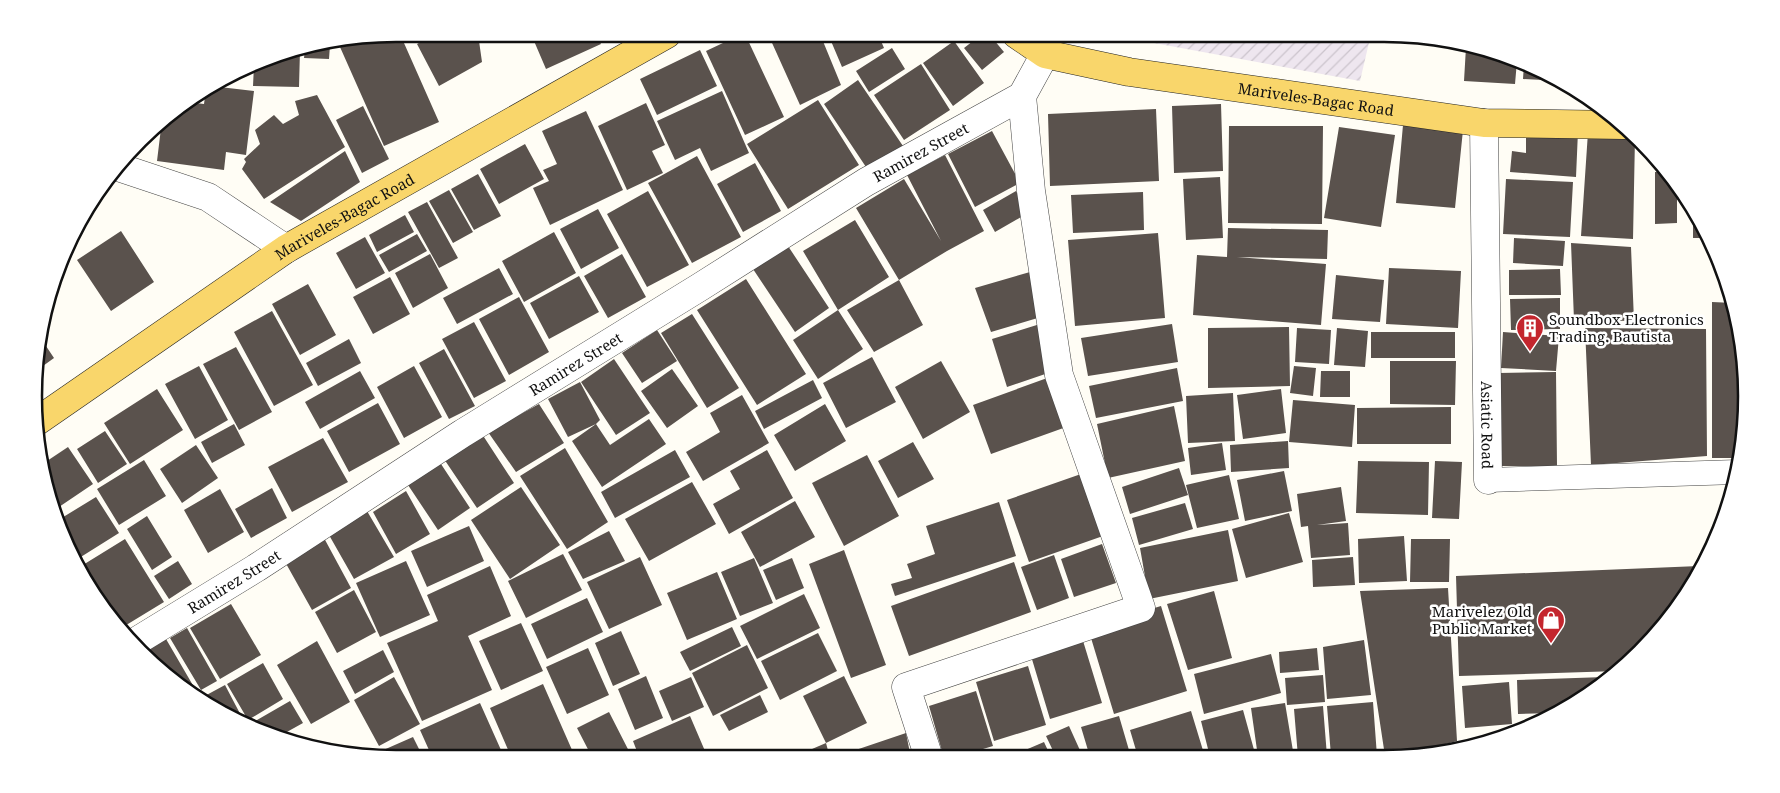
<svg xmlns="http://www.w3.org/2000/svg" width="1780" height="793" viewBox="0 0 1780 793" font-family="'Noto Serif',serif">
	<defs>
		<pattern id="industrial-furrows" width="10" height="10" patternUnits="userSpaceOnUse" patternTransform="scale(1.25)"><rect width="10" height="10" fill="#eee6ef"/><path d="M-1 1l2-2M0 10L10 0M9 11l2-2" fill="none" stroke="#cbc4cc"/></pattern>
	</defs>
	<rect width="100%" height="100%" fill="#fffdf5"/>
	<path fill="url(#industrial-furrows)" d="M1105,34H1371L1360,81Z"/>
	<path fill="#5a524d" d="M400,34L439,122L384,146L340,47L355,41Z
		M436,34H478L482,62L439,86L417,44Z
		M531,34H596L601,44L546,69Z
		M602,34H625L606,42Z
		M742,34H745L784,117L745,135L706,51Z
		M768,34H820L841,85L800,105Z
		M828,34H878L884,48L842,67Z
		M982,34H989L1004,52L982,70L964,48Z
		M954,41L984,83L953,106L923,63Z
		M330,45L329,59L304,58L305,49Z
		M1466,47L1500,53L1517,61L1515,84L1464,81Z
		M892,48L905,69L869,92L856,71Z
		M300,50L299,87L253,86L254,65L280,53Z
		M700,50L717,86L657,115L640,79Z
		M921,64L950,110L904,140L874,95Z
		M1524,64L1562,81L1523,79Z
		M858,80L903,146L868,170L824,104Z
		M211,86L254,91L246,155L226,152L224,170L157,161L162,120L188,102L204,104L206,89Z
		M722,91L749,153L711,171L700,148L675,160L657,121Z
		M317,95L345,147L264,199L242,169L246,162L244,159L260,144L255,130L274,115L283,124L299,115L295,101Z
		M818,100L859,165L788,209L747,144Z
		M646,103L665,145L652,151L663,173L627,190L598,126Z
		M1221,104L1223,171L1174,173L1172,106Z
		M363,106L389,159L362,173L336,120Z
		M1156,109L1159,181L1050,186L1048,114Z
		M586,111L623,190L550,225L533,188L549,181L543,170L557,164L542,131Z
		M1403,125L1463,130L1455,208L1396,203Z
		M1229,126H1323L1322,224L1228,223Z
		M1339,127L1395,135L1381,227L1324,218Z
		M992,131L1020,183L975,207L948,154Z
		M1526,131H1578L1576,177L1510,172L1512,151L1526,153Z
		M1588,132L1632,133L1635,137L1633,239L1581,236Z
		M525,144L544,179L499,204L480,169Z
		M345,151L360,182L301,221L270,202Z
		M945,155L984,231L947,251L899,280L856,208L904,179L941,241L907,175Z
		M697,156L741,237L692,263L648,183Z
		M755,163L781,211L743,232L717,184Z
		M1655,172H1668L1677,185V223L1655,224Z
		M478,174L501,216L474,230L451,189Z
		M1220,177L1223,238L1186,240L1183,179Z
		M1506,179L1573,182L1570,237L1503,234Z
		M449,190L473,232L453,243L429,201Z
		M648,191L689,265L647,287L607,214Z
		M1016,191L1028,213L995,232L983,210Z
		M1143,192L1144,230L1073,233L1071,195Z
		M427,202L458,258L439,268L408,212Z
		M598,209L619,248L581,269L560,229Z
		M1693,211L1709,236L1710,238H1693Z
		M405,215L414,232L377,252L369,235Z
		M855,220L889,277L838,310L803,251Z
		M1228,228L1328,230L1327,259L1237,257L1326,264L1321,325L1193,315L1197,255L1227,257Z
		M121,231L154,282L111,311L77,260Z
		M554,232L576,273L524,302L502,261Z
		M1158,233L1165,318L1075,326L1068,240Z
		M417,234L427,251L389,272L379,255Z
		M365,237L385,273L356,289L336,253Z
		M1514,238L1565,241L1563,266L1513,263Z
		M1571,243L1631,247L1634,321L1574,320Z
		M788,246L829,308L795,332L753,269Z
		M430,254L448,288L413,308L395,273Z
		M622,254L646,297L608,318L584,276Z
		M499,268L513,294L457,324L443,298Z
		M1389,268L1461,271L1458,328L1386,324Z
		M1560,269L1561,295H1509V270Z
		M1030,272L1041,317L991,332L975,288Z
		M1336,275L1384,280L1380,322L1332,319Z
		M579,276L599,312L549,339L530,303Z
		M390,277L410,314L373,334L353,297Z
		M746,279L806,374L757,405L697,310Z
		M899,280L923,325L874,352L847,310Z
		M308,284L336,335L300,355L272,304Z
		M519,297L549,352L509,375L479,319Z
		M1560,298V329L1511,330L1510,299Z
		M1712,302L1734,303L1745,373L1743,444L1740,458H1712Z
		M838,310L863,349L818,379L793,340Z
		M272,311L313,385L274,406L234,332Z
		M692,314L739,388L707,408L661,333Z
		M474,322L506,381L474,398L442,339Z
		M1040,324L1054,371L1007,387L992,339Z
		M1172,324L1178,362L1088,376L1081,338Z
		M1289,327L1290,386L1208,388V328Z
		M1297,328L1331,330L1329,364L1295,362Z
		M1337,328L1368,331L1365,367L1334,365Z
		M1585,328L1706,329L1707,456L1591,465Z
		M657,330L677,361L642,383L622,353Z
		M1371,332H1455V358H1371Z
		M1503,332L1559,336L1556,371L1501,368Z
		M40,337L54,358L36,371Z
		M349,339L361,363L318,386L306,363Z
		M236,347L272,412L239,430L203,364Z
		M444,349L475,406L449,419L419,363Z
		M872,357L896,402L846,428L823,383Z
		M614,359L650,413L616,435L581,382Z
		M941,361L970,412L923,439L895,387Z
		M1390,361H1456L1455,405L1390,404Z
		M199,366L228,420L195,439L165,384Z
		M414,366L442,417L404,438L377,387Z
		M1294,366L1316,368L1313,396L1290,393Z
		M1177,368L1183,401L1096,418L1089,386Z
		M672,369L698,406L667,428L641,391Z
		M360,371L375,398L320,429L305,402Z
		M1321,371H1350V397H1320Z
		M1556,372L1557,466H1500L1499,373Z
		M1050,377L1069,426L991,454L973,405Z
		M813,380L822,398L764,429L755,411Z
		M580,382L600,420L596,424L568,437L548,399Z
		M157,389L183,430L130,464L104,423Z
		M1281,389L1286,433L1243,439L1237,395Z
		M1233,393L1235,441L1188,443L1186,396Z
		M742,395L769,443L703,481L686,452L720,432L710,413Z
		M1293,400L1355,405L1352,447L1289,442Z
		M378,403L400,444L349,472L327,431Z
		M539,404L564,443L516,472L488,432Z
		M825,404L846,441L795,471L774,435Z
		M1174,406L1185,461L1108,478L1097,424Z
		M1451,407V444H1357V408Z
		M649,419L666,444L602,487L572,441L596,424L610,445Z
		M234,424L245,445L212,463L201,442Z
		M105,431L127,464L98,483L77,449Z
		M482,434L514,483L477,508L444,459Z
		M323,438L348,482L292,512L268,467Z
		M1288,441L1289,468L1231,472L1230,445Z
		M913,442L934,479L898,498L878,461Z
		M1222,443L1226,470L1191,475L1188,448Z
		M196,445L218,478L182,503L160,469Z
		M68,447L93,484L56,509L41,465Z
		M565,448L608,522L567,549L520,476Z
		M675,450L690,477L615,518L601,492Z
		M767,450L793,498L729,534L713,504L740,489L730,471Z
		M867,455L899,516L844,546L812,483Z
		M144,460L166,496L119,525L97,489Z
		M1358,461L1429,462L1428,515L1356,513Z
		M1435,461L1462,462L1459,519L1432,518Z
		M441,464L470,508L438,530L408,485Z
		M1179,468L1188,495L1130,514L1122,487Z
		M1284,471L1292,511L1245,521L1237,480Z
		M1081,474L1103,536L1029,562L1007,500Z
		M1229,475L1239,519L1197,528L1186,485Z
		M692,482L716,524L649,561L625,519Z
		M521,487L560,545L510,579L471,520Z
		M1341,487L1346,521L1317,525L1348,523L1350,555L1311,558L1308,526L1301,527L1297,494Z
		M272,488L287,518L251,538L235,509Z
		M220,489L244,532L208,553L184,510Z
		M406,491L430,534L396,554L373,512Z
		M96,497L119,533L76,560L60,519Z
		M795,501L815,537L760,567L741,532Z
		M999,502L1016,556L895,596L891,584L912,578L907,564L935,554L926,526Z
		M1185,503L1193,529L1139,545L1132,518Z
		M367,511L394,557L354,579L329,535Z
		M1289,513L1303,562L1246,578L1232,529Z
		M147,516L172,557L152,570L127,529Z
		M469,526L484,561L427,587L411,551Z
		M1228,530L1238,581L1149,599L1140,548Z
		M609,531L625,561L583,579L568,552Z
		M1404,536L1407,581L1359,583L1358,539Z
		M324,538L351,588L312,610L284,560Z
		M125,539L164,602L123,627L82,578L78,568Z
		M1411,539H1450L1449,582H1410Z
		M1102,544L1116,583L1074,597L1061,559Z
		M844,550L886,665L851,678L809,564Z
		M563,554L582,590L526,618L508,581Z
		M1054,555L1069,598L1037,610L1021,567Z
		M640,557L662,605L609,629L587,582Z
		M1353,557L1355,585L1313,587L1312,560Z
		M754,558L773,603L740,616L721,572Z
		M792,558L804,588L776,600L763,570Z
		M178,561L192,584L169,599L154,576Z
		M406,561L430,615L380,637L356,583Z
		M1014,562L1031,612L909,656L891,606Z
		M490,566L511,616L468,636L492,690L422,721L387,643L438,621L427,595Z
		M1699,566L1671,617L1618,671L1459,676L1456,576Z
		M717,572L737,619L687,640L667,593Z
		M1448,588L1457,741L1401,756H1385L1360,591Z
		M354,590L376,632L337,653L315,612Z
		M1214,591L1232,658L1188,670L1167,604Z
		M804,594L820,628L757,659L740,626Z
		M587,598L603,632L547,659L531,624Z
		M231,604L261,655L220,679L190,628Z
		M1161,606L1187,691L1114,714L1088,628Z
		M521,623L543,671L501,690L479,641Z
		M732,627L741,646L690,671L680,652Z
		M187,628L217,681L201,690L170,638Z
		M621,631L640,674L613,686L595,643Z
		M1080,631L1102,703L1050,719L1028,646Z
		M818,633L837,671L780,700L761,661Z
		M166,639L198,694L194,696L158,669L143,652Z
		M1364,640L1371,695L1327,699L1323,647Z
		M317,641L350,702L311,724L277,665Z
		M747,645L768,688L713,716L692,673Z
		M588,648L609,695L567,714L546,667Z
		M1317,648L1319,670L1280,673L1279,652Z
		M383,650L394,672L355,694L343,671Z
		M1271,654L1281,693L1204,714L1194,674Z
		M263,663L283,699L248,720L227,684Z
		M1028,666L1046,725L994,741L976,682Z
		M1323,675L1325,702L1287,705L1285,678Z
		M646,676L663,718L635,730L618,689Z
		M844,676L867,723L826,743L803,696Z
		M394,677L420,724L379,746L354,700Z
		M691,677L704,707L672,721L659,691Z
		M1605,677V684L1554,713L1518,714L1517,680Z
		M1509,682L1512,724L1465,728L1462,686Z
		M543,684L576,759H512L490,708Z
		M225,685L246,725L215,711L203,702L201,698Z
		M976,691L993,746L953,758H944L929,706Z
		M760,695L768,712L729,731L720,715Z
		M290,701L303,723L276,738L255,729L252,723Z
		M1373,702L1377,756H1331L1327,706Z
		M480,703L505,759H433L420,730Z
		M1285,703L1294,757H1258L1251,708Z
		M1323,706L1327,756L1298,757L1294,709Z
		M1243,710L1256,757H1210L1201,721Z
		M1191,711L1205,757H1138L1130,730Z
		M609,712L633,759H593L577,728Z
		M690,716L708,758L640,759L633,741Z
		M1119,716L1131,757H1090L1081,727Z
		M1069,726L1083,757H1056L1046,736Z
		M906,733L911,758H838V756Z
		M413,737L424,759H396L372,755Z
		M1044,742L1051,757H1009Z
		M826,743L830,758H791Z"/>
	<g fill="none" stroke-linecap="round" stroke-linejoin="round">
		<g stroke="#444" stroke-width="25">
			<path id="lane" d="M1488,480L1737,472"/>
		</g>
		<g stroke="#444" stroke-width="29">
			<g id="street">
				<path id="s1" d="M1484,123L1488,480"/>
				<path d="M121,168L208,197L286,249"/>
				<path id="s2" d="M135,642L256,568L463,433L700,287L866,182L1022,96"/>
				<path d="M929,758L906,687L1141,608L1059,375L1031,191L1022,96L1045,54"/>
			</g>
		</g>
		<g stroke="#222" stroke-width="29">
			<g id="primary">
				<path id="s3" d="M1016,34L1045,54L1129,72L1484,123L1624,125"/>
				<path id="s4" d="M36,422L286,249L667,34"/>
			</g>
		</g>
		<use href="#lane" stroke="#fff" stroke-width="24"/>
		<use href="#street" stroke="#fff" stroke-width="28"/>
		<use href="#primary" stroke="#f9d66b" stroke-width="28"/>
	</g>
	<defs>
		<g id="building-pin" transform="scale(1.4375)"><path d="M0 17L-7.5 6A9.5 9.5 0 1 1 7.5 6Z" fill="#c4262e" stroke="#fff"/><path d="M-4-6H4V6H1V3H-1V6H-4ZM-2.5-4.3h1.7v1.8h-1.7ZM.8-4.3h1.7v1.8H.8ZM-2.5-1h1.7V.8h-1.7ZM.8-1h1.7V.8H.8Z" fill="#fff"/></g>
		<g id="shop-pin" transform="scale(1.4375)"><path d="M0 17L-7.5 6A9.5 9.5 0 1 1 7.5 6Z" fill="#c4262e" stroke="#fff"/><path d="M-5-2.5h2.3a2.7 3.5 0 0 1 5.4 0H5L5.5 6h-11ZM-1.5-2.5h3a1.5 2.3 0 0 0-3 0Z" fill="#fff"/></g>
	</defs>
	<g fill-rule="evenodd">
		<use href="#building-pin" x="1530" y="328"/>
		<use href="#shop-pin" x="1551" y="620"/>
	</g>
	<g text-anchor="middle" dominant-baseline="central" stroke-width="5" stroke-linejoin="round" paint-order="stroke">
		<g font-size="15" fill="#111" stroke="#fff">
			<text stroke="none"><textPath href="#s3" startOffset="310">Mariveles-Bagac Road</textPath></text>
			<text stroke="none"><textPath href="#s2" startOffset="926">Ramirez Street</textPath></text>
			<text stroke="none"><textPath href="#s4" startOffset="371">Mariveles-Bagac Road</textPath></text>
			<text stroke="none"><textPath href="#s2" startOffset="521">Ramirez Street</textPath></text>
			<text stroke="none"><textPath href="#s1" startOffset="302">Asiatic Road</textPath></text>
			<text stroke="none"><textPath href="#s2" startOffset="116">Ramirez Street</textPath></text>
		</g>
		<g font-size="15" fill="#111" stroke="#fff" text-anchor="start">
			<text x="1549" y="319">Soundbox Electronics<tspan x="1549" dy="17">Trading. Bautista</tspan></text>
			<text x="1532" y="611" text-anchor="end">Marivelez Old<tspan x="1532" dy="17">Public Market</tspan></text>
		</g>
	</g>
	<path d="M0 0H1780V793H0ZM396 42H1384A354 354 0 0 1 1738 396V396A354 354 0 0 1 1384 750H396A354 354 0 0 1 42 396V396A354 354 0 0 1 396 42Z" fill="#fff" fill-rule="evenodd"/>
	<path fill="none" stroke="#111" stroke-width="2.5" d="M396 42H1384A354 354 0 0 1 1738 396V396A354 354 0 0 1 1384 750H396A354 354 0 0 1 42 396V396A354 354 0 0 1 396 42Z"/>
</svg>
